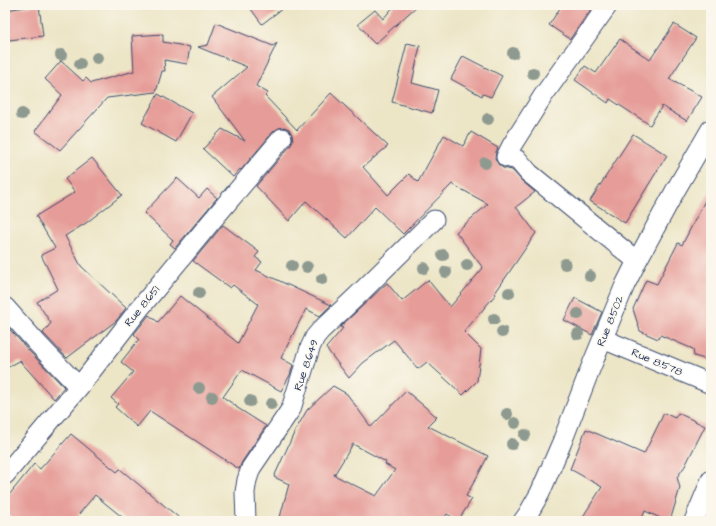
<svg xmlns="http://www.w3.org/2000/svg" width="716" height="526" viewBox="0 0 716 526" font-family="'Architects Daughter',sans-serif">
	<rect width="100%" height="100%" fill="#fbf7ec"/>
	<filter id="ink" filterUnits="userSpaceOnUse"><feTurbulence type="fractalNoise" baseFrequency=".025" numOctaves="2"/><feDisplacementMap in="SourceGraphic" scale="8" xChannelSelector="R" yChannelSelector="G"/><feConvolveMatrix kernelMatrix="1 2 1 2 8 2 1 2 1" color-interpolation-filters="sRGB"/></filter>
	<filter id="wash" filterUnits="userSpaceOnUse"><feTurbulence type="fractalNoise" baseFrequency=".012" numOctaves="4" result="noise"/><feDisplacementMap in="SourceGraphic" scale="16" xChannelSelector="R" yChannelSelector="G"/><feGaussianBlur stdDeviation="0.9" result="paint"/><feColorMatrix in="noise" values="0 0 0 0 0 0 0 0 0 0 0 0 0 0 0 0 0 1.4 0 .05"/><feComposite in="paint" operator="in"/></filter>
	<g filter="url(#wash)">
		<rect width="100%" height="100%" fill="#ece5c6"/>
		<g id="blocks">
			<path fill="#e69c98" fill-rule="evenodd" d="M39,5L43,36L9,40L5,10Z
				M248,5H287L262,24Z
				M395,5H418L375,44L367,36L368,35L358,24L375,10L383,19Z
				M562,5H594L570,39L549,25Z
				M216,23L273,46L277,43L256,86L268,93L265,96L297,130L331,93L388,146L363,167L388,195L409,174L418,182L444,135L463,146L471,132L498,148L496,152L495,158L498,164L503,168L512,170L522,181L535,192L516,207L536,233L495,293L496,294L464,332L481,349L477,381L463,395L427,362L418,369L394,340L363,363L349,378L326,348L343,328L340,327L387,283L402,301L428,280L450,307L483,268L456,232L488,204L452,184L403,234L375,207L347,238L306,201L289,221L256,186L291,145L293,140L292,135L289,129L284,127L279,128L274,131L241,170L240,169L233,177L203,149L222,129L245,141L212,97L247,67L198,47L208,45Z
				M674,24L696,38L669,79L702,97L687,121L662,106L650,125L610,99L608,103L575,80L585,66L596,73L620,39L650,60Z
				M163,34V42L190,47L187,64L164,60L165,71H162L156,92L107,98L60,150L35,131L62,95L45,79L61,61L83,81L86,78L91,83L134,71L132,36Z
				M407,43L420,46L412,83L438,90L432,113L392,102Z
				M463,56L502,76L491,97L483,94L482,96L451,79Z
				M158,94L192,113L176,142L142,123Z
				M633,134L667,155L625,223L590,201Z
				M92,158L122,195L86,223L65,236L81,266L126,308L116,321L67,358L43,333L51,323L37,302L58,289L41,255L55,248L36,216L75,192L65,179Z
				M177,178L199,198L207,189L217,198L175,248L170,244L173,240L144,213Z
				M711,189V361L694,356L693,349L660,335L658,339L640,331L633,309L646,280L657,284L678,243L682,245Z
				M223,225L259,252L255,257L262,262L256,270L331,305L320,316L306,309L281,358L293,365L290,375L281,391L242,370L223,397L236,406V407L266,426L242,462L239,469L150,411L137,427L115,407L118,404L111,398L133,372L121,362L139,339L134,334L149,315L158,322L180,296L238,343L258,304L233,285L230,288L193,261Z
				M575,298L602,312L592,335L564,320Z
				M5,324L29,351L64,387L54,399L20,361L21,360L5,369Z
				M333,386L347,394L371,427L406,391L437,417L428,426L488,456L478,475L466,496L472,499L458,521L447,514L442,521H279L289,484L274,477L295,431L307,410ZM353,444L386,462L385,464L395,470L376,496L334,475Z
				M664,413L675,418L678,413L705,426L685,466L677,477L680,488L670,521H667L645,511L641,521H580L602,487L570,469L586,429L644,454Z
				M71,434L117,472L120,469L183,521H127L95,495L73,521H16L5,512V500L34,464L40,469Z"/>
		</g>
	</g>
	<g filter="url(#ink)">
		<use href="#blocks" fill-opacity="0" stroke="#3a4a6e" stroke-width="1"/>
		<g fill="none" stroke-linecap="round" stroke-linejoin="round">
			<g stroke="#3a4a6e" stroke-width="21">
				<path id="minor" d="M608,5L543,96L512,145L506,157L518,160L529,173L637,261
					M5,307L37,343L79,387
					M603,339L711,384
					M5,475L79,387L140,308L210,223L282,138
					M246,521L245,492L247,480L251,468L291,409L310,348L315,337L321,330L357,296L434,220
					M523,521L528,514L540,493L562,442L591,367L625,285L637,261L675,191L711,129
					M694,521L711,480"/>
			</g>
			<use href="#minor" stroke="#fff" stroke-width="19"/>
		</g>
		<g fill="#8e9a90">
			<circle cx="513" cy="53" r="6"/>
			<circle cx="61" cy="55" r="6"/>
			<circle cx="97" cy="58" r="6"/>
			<circle cx="80" cy="64" r="6"/>
			<circle cx="533" cy="73" r="6"/>
			<circle cx="22" cy="114" r="6"/>
			<circle cx="488" cy="119" r="6"/>
			<circle cx="485" cy="163" r="6"/>
			<circle cx="443" cy="255" r="6"/>
			<circle cx="565" cy="264" r="6"/>
			<circle cx="467" cy="265" r="6"/>
			<circle cx="292" cy="266" r="6"/>
			<circle cx="307" cy="267" r="6"/>
			<circle cx="424" cy="268" r="6"/>
			<circle cx="446" cy="272" r="6"/>
			<circle cx="590" cy="276" r="6"/>
			<circle cx="322" cy="279" r="6"/>
			<circle cx="199" cy="293" r="6"/>
			<circle cx="509" cy="293" r="6"/>
			<circle cx="578" cy="314" r="6"/>
			<circle cx="494" cy="319" r="6"/>
			<circle cx="502" cy="332" r="6"/>
			<circle cx="578" cy="334" r="6"/>
			<circle cx="199" cy="388" r="6"/>
			<circle cx="212" cy="397" r="6"/>
			<circle cx="250" cy="401" r="6"/>
			<circle cx="271" cy="404" r="6"/>
			<circle cx="507" cy="414" r="6"/>
			<circle cx="515" cy="423" r="6"/>
			<circle cx="525" cy="435" r="6"/>
			<circle cx="512" cy="444" r="6"/>
		</g>
	</g>
	<g text-anchor="middle" dominant-baseline="central" stroke-width="3" stroke-linejoin="round" paint-order="stroke">
		<g font-size="11" fill="#1b2f5e" stroke="#fbf7ec">
			<text transform="translate(142 306) rotate(-51)">Rue 8.651</text>
			<text transform="translate(610 321) rotate(-68)">Rue 8.502</text>
			<text transform="translate(657 362) rotate(23)">Rue 8.578</text>
			<text transform="translate(306 365) rotate(-71)">Rue 8.649</text>
		</g>
	</g>
	<rect width="716" height="526" fill="none" stroke="#fbf7ec" stroke-width="20"/>
</svg>
